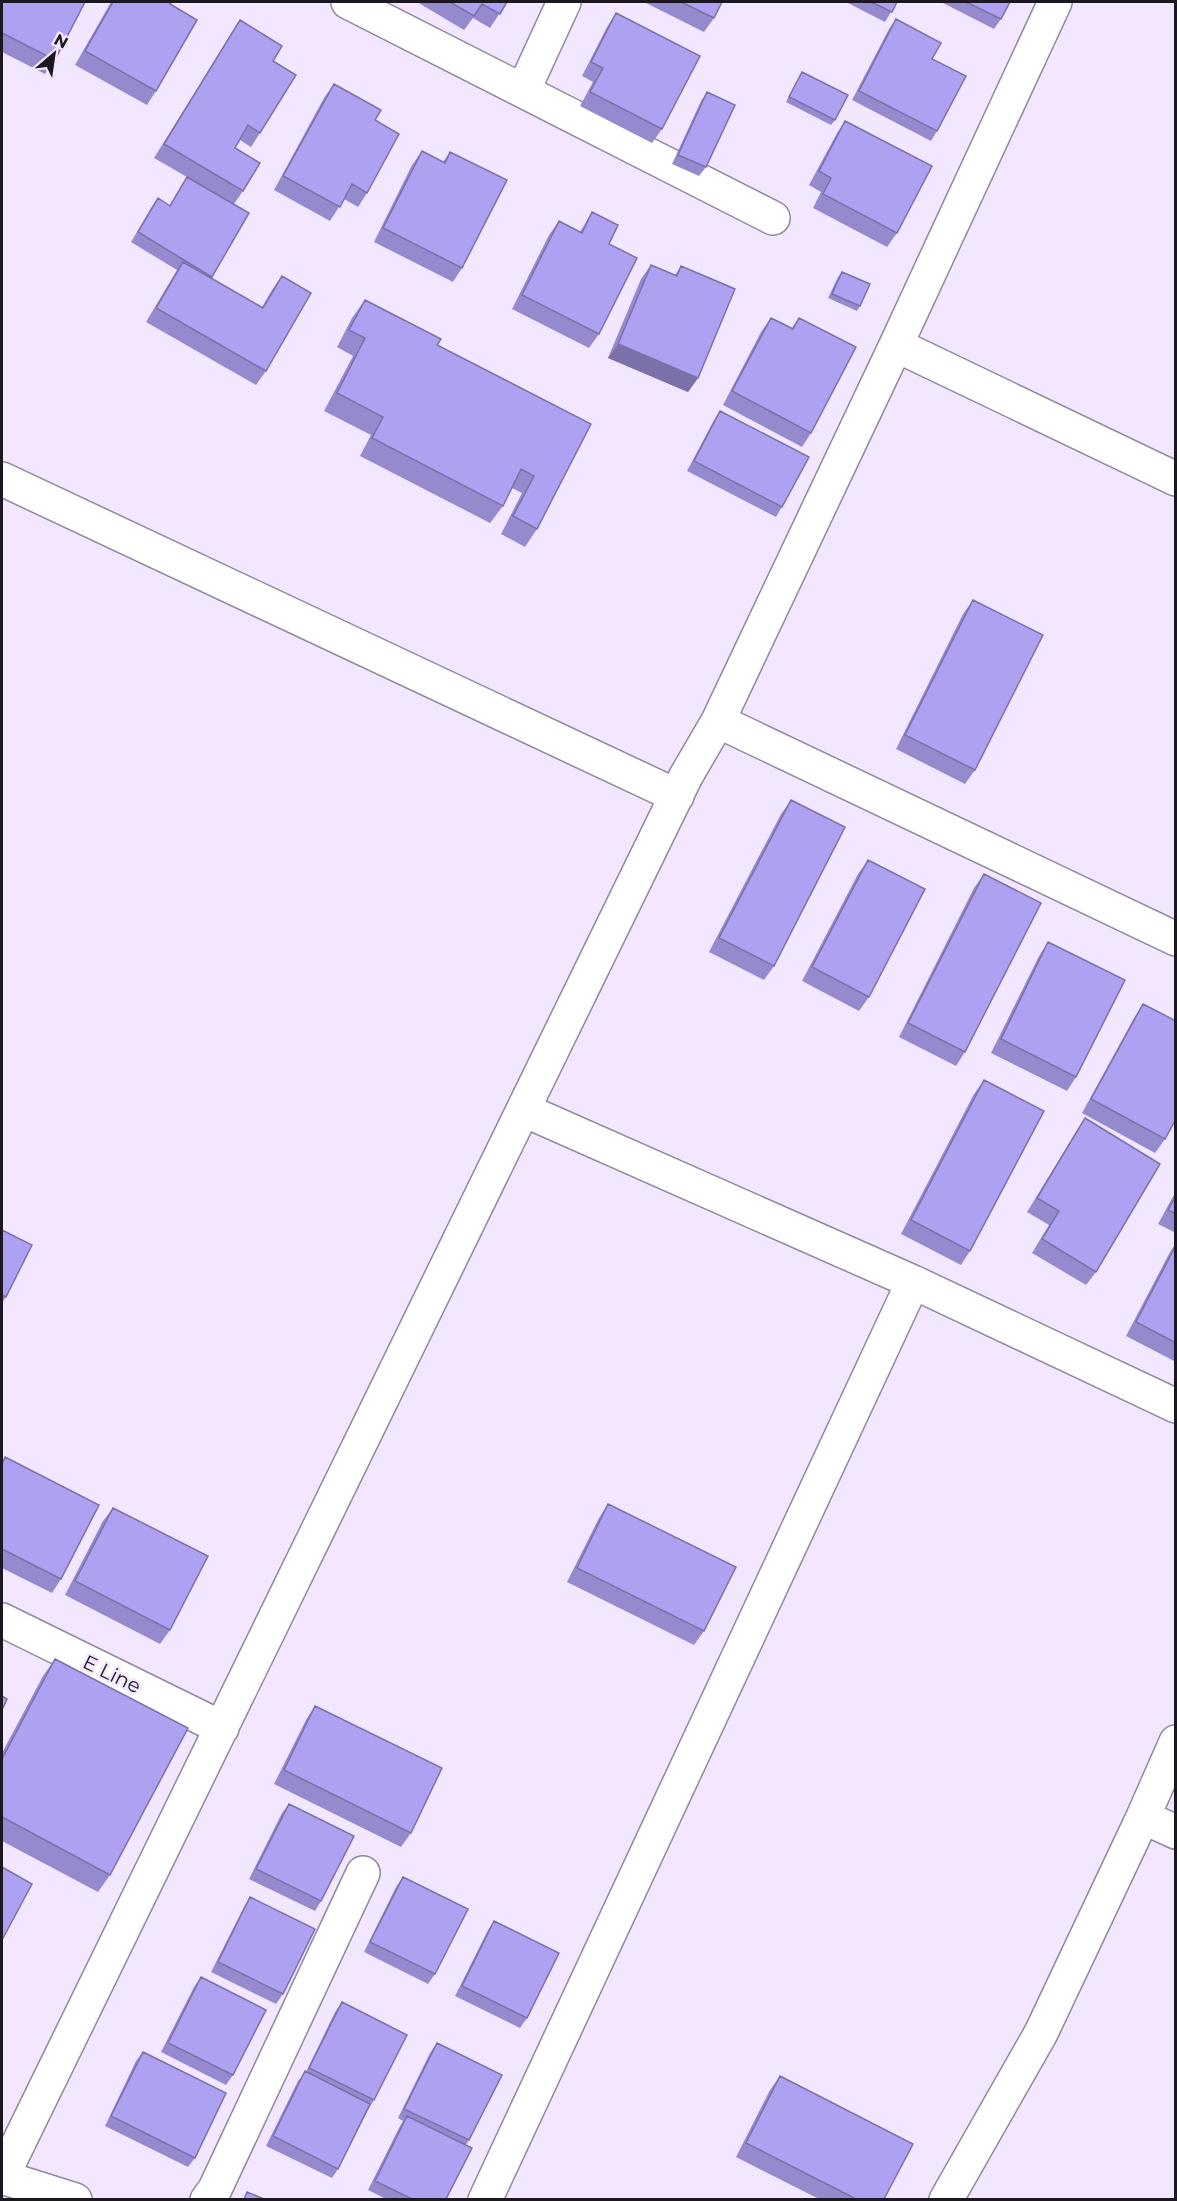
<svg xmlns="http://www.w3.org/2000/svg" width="1177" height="2201" viewBox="0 0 1177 2201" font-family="Montserrat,sans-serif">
	<rect width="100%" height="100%" fill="#f3e7ff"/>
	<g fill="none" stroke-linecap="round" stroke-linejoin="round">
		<g stroke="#92879d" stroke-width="36">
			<path id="minor" d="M348,2L773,218
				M523,91L564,2
				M896,345L1176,479
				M718,721L1176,939
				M524,1110L913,1282L1176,1406
				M2,1620L222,1728
				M1143,1817L1176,1832
				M2,2177L686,776L718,721L896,345L1055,2
				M2,2177L75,2200
				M207,2200L215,2189L363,1873
				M485,2200L913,1282
				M946,2200L1041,2033L1143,1817L1176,1742"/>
		</g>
		<g stroke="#92879d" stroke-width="36">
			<path id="tertiary" d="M2,479L677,796"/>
		</g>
		<use href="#minor" stroke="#fff" stroke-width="33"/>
		<use href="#tertiary" stroke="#fff" stroke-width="33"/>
	</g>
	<path fill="#968acf" d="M2,2L55,60L45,74L2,52Z
		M111,2H172L170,4L156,91L147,105L75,65Z
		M417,2H507L490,28L473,18L464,30Z
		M644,2H722L714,18L704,32Z
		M846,2H897L885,22Z
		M941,2H1010L1001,19L994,29Z
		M616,13L662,129L652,143L580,106L593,82L582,76L607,27Z
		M896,19L932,59L937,131L931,141L852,100L889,29Z
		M240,20L273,61L260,133L251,147L240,140L235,148L243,191L234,204L249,213L211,278L262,307L272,290L282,276L266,371L256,385L146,322L177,270L131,242L151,208L158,198L169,206L187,177L154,158L231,34Z
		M802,72L835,120L831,125L786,102Z
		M334,84L375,120L367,193L358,207L344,199L330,221L274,190L324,98Z
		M707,92L706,167L699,176L672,164L701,101Z
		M845,121L897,233L887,247L813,208L821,192L809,185L836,135Z
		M422,151L443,162L450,152L462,268L453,282L374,242L412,165Z
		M592,212L609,244L599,334L589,348L512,309L549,235L559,221L580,232Z
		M651,265L675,275L681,266L698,378L688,392L608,358L641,279Z
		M842,272L860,306L857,311L828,298L838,277Z
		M365,300L437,345L591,424L537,529L525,547L501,534L522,493L512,488L503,506L490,523L360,456L371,435L324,411L353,356L337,347L352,318Z
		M771,318L791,329L799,318L811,433L802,447L723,405L761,332Z
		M720,411L782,507L776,517L687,471L714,420Z
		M973,600L975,770L965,784L896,749L963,614Z
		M791,800L774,966L764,980L709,952L781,814Z
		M868,860L869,997L859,1011L802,981L858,874Z
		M984,874L965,1052L956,1066L899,1037L974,888Z
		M1048,942L1076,1077L1067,1091L991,1053L1039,956Z
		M1143,1004L1165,1139L1155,1153L1082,1113L1134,1018Z
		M984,1080L970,1251L961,1265L901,1234L974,1094Z
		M1085,1118L1096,1272L1086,1285L1032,1253L1049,1225L1027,1212L1076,1132Z
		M1176,1191V1233L1158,1224Z
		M2,1230L6,1297L2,1303Z
		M1176,1243V1362L1126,1336L1170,1252Z
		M5,1457L61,1579L52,1593L2,1568V1462Z
		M608,1504L704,1631L694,1645L567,1582L599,1518Z
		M113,1508L170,1630L160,1644L65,1595L103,1521Z
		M55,1659L110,1875L98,1892L2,1841V1753L43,1676Z
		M315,1706L411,1833L401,1847L274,1784L306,1720Z
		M289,1804L321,1901L315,1911L249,1879L282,1813Z
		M403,1877L435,1974L428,1984L364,1952L396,1887Z
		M250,1897L283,1994L276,2004L211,1972L244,1907Z
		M494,1921L527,2018L520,2028L455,1996L488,1930Z
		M201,1977L233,2075L226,2085L161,2052L194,1987Z
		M342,2002L374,2100L368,2110L338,2169L332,2178L266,2146L298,2081L306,2072L335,2012Z
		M437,2043L469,2140L466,2145L446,2199H386L368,2190L400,2126L403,2121L398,2118L430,2053Z
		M143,2052L195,2158L188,2167L105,2126L136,2061Z
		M780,2076L884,2199H819L736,2157L770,2090Z"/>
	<path fill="#7a71a9" d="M618,344L698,378L688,392L608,358Z"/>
	<path fill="#aea1f1" stroke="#7a71a9" stroke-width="1.5" d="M2,2H85L55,60L2,33Z
		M113,2H172L170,4L197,20L156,91L85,51Z
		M450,2H507L500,14L482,4L474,16Z
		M681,2H722L714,18Z
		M871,2H897L892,12Z
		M966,2H1010L1001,19Z
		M616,13L700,56L662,129L590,92L603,68L591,62Z
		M896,19L941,43L932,59L966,76L937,131L859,91Z
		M240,20L282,46L273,61L296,75L260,133L248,125L235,148L260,163L243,191L164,144Z
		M802,72L848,95L835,120L789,97Z
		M334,84L381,110L375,120L399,134L367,193L352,184L340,207L283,176Z
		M707,92L735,105L706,167L678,155Z
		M845,121L932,166L897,233L823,194L831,178L819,171Z
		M422,151L445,163L450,152L507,180L462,268L383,228Z
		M187,177L249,213L212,277L138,232L158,198L170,206Z
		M592,212L618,225L609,244L637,258L599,334L522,295L559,221L582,233Z
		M183,262L263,308L282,276L311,293L266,371L156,308Z
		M651,265L677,276L681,266L735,289L698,378L618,344Z
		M842,272L870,284L860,306L832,294Z
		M365,300L441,339L437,345L591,424L537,529L513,516L534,476L521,469L503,506L372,438L383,417L337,393L365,338L349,330Z
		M771,318L793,329L799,318L856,347L811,433L732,391Z
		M720,411L809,457L782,507L694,461Z
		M973,600L1043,635L975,770L905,735Z
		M791,800L845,827L774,966L719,938Z
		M868,860L925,889L869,997L812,967Z
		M984,874L1041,903L965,1052L908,1023Z
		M1048,942L1125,980L1076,1077L1001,1039Z
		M1143,1004L1176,1021V1119L1165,1139L1091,1099Z
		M984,1080L1044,1111L970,1251L911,1220Z
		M1085,1118L1160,1164L1096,1272L1042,1239L1059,1211L1037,1198Z
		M1176,1196V1214L1168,1210Z
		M2,1230L32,1245L6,1297L2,1295Z
		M1176,1245V1343L1136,1322Z
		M5,1457L99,1505L61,1579L2,1549V1464Z
		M608,1504L736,1567L704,1631L577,1568Z
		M113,1508L208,1556L170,1630L75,1581Z
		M55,1659L188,1728L110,1875L2,1817V1759Z
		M2,1696L7,1699L2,1710Z
		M315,1706L442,1768L411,1833L284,1770Z
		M289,1804L354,1836L321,1901L256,1869Z
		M2,1867L32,1884L2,1940Z
		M403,1877L468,1909L435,1974L370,1942Z
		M250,1897L315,1929L283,1994L218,1962Z
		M494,1921L559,1953L527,2018L462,1986Z
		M201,1977L266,2010L233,2075L168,2043Z
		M342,2002L407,2035L374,2100L309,2068Z
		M437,2043L502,2075L469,2140L404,2109Z
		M143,2052L226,2093L195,2158L111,2116Z
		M305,2071L370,2104L338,2169L273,2136Z
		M780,2076L913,2144L884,2199H856L746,2143Z
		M407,2116L472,2148L446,2199H412L375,2181Z
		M247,2192L264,2199H244Z"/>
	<g text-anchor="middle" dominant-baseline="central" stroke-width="5" stroke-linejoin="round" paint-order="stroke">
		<g font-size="20" fill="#1c1720" stroke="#f3e7ff">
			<text transform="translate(112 1674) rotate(26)">E Line</text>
		</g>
	</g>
	<rect width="1177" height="2201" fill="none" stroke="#1c1720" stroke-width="6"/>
	<g transform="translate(54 54) rotate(29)" stroke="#f3e7ff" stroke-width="4.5" paint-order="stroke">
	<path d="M0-4.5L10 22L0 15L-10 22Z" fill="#1c1720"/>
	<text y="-9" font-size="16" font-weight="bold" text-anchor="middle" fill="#1c1720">N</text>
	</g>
</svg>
